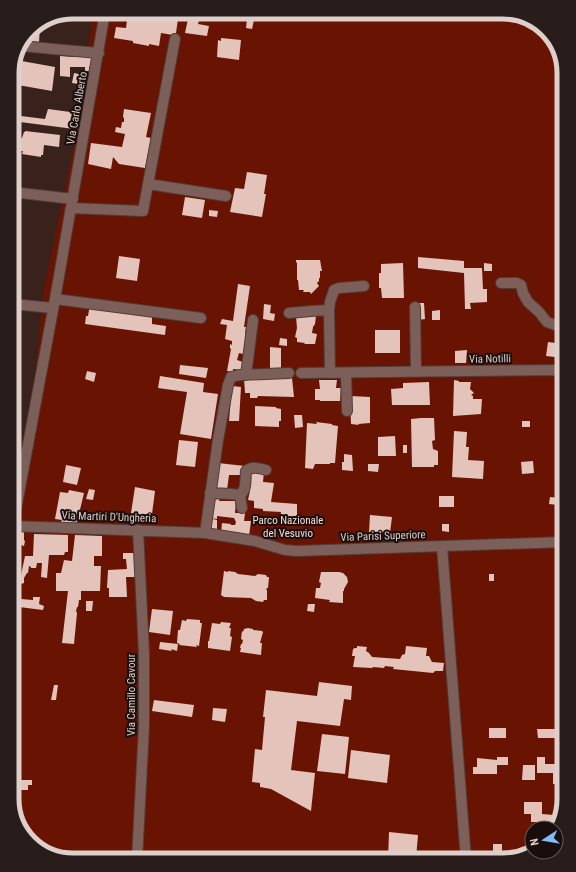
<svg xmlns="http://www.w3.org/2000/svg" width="576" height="872" viewBox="0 0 576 872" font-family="'Roboto Condensed',sans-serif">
	<rect width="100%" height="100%" fill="#39211c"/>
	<path fill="#691403" d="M94,12H507L534,20L556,43L564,73V799L556,829V828H532V852H533L503,860H69L39,850L20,829L12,799V507L35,375L44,288L76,136L94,55L88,46Z"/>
	<path fill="#e4c3bb" d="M128,12H150L149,17L161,18L162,13L176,15V13L186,14V19H178L176,33H173V35L161,33L159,46L149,44V46L133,43V41L114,38L116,27L126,28Z
		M188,19L199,20L198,24L209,26L207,36L185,33Z
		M247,19L254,20L252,29L246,28Z
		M40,25L39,43L24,42L30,30Z
		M221,38L241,40L239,60L217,57L218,40L221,41Z
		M75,52L92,54L91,67H89V71H85V67H70V77L60,76V56L74,57Z
		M16,60L55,67L52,91L12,84V69Z
		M74,73L88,76L85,85L72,83Z
		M48,109L78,113L76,124H75L74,129L20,122L21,116L45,119Z
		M124,109L151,113L146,137L151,138L145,168L119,164L113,157L111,169L88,164L91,143L122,147L125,134L115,132L116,127L121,128L122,122H124V118L123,117Z
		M25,131L60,135L59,147L44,145L43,155H41V157L22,154L23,151H21V146L14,145L16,137L22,138L24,132H25Z
		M247,172L267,175L264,194H266L262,217L230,212L235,188L244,189Z
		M185,197L205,200L202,218L182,215Z
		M209,210L218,211L217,217L209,216Z
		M119,256L140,259L137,281L116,278Z
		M418,257L464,261V268H482L483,289H487V302L470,303L471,309H465L464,273L418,268Z
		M296,260H320L322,271H320V278H319V281L317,283L319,286L311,294L310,292H303L304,290H299L298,280H297V263L296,262Z
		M403,263L404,298H382L381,288H379V273H381V264Z
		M484,263L492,264V271H484Z
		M238,284L250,286L244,327H246L245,334H247L243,354L239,353L237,360L243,362L242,370L233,369V372L227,371L231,349L230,348V344L232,345V341L225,339L227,325L220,324L222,319L233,321Z
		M563,295L564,296V308L562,310L555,301Z
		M419,303H424L425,319L418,320Z
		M90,304L152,316V324L166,326L165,335L85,324L86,316H88Z
		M264,304L271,305L270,313L275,314L274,321L263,319Z
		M440,310V320H432V311Z
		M305,315L310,316L311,315L316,316L315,324L313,327L312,333L317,334L315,344H304L305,343L297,342V338L295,337L297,328L296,316Z
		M375,330H400V353H375Z
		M280,338L287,339V346L279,345Z
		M548,342L556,343L555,357L546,356Z
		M270,347L281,348V368L270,369Z
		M467,350L466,363H455V351Z
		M180,365L208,368L206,378L179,374Z
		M87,371L96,373L94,382L85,379Z
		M160,376L204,383L203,392L218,394L211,439L180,434L187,392L158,388Z
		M291,376L292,378L294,397L258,396L257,398H250V393H245L244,378Z
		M319,380H337L336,388H341L340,401H320V400H315V389H320Z
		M454,380L459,381V382H471L470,389L474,393L471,395L473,396V399H482L481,414L453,416Z
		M429,382L430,405H392L391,389L403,388V383Z
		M232,386L241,387L239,421H229Z
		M351,396L370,397V423L358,424L359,425L351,424L350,398Z
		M255,406L276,407V408L281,409V421H279V427L255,426Z
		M294,415H302L303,427L295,428Z
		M421,418H434L435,440L432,441L433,449L438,451V465H434V467H412L411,419Z
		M522,421H530V427H522Z
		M316,422L332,424V425L338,426L335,463H330V464H315L313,469L305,468L307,423L317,424Z
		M454,431L467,432L466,447H469L468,460L484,461L483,479L452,477Z
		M395,436L396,456H378V437Z
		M179,440L198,442L195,467L176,465Z
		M403,445H407V453H403Z
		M344,454L352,455L353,471L342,470V462H344Z
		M533,461L534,473L522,474L521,462Z
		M218,463L245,466L244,473H241L240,475H229L227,490H214Z
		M368,464H379L378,472L368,471Z
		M66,465L81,468L77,485L63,482Z
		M249,472H264L263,482L274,483L271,502L297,504V520H280L281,512L263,511V509L254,508V501L248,500L250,491L248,490Z
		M135,487L155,491L152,514L149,517L138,515L137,514L131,513Z
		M89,489L95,490L93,500L86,499Z
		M69,490L84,493L77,522L75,524L61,522L62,520L55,519L60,492L68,493Z
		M439,496H454V507H439Z
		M212,497L220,498L219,501H236L235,513H245L244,521H251L249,536L221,533L222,523L231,524V525H235L236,522L234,518L217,516V519L210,518Z
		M550,497L560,498L559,505L549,504Z
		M370,515L392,517L390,533L369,532Z
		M213,519L217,520V532H208L209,521Z
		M442,524H449V532L442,531Z
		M16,532H24V540L25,541L24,546L21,545L15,568L12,567V541Z
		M34,534L68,535V552H65L64,555H49L47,578L41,577L42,563H37L36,568H31V567L29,566L28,573H27L24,578V583L21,584L20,580L25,556H33Z
		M75,535L102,536V556H94V566H101L100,591H81V600H79L78,607H77L76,611L77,613L74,644L62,643L68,591H56V573H61L64,560L72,561Z
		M123,553H136L137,577H126L127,597H109V588H107L108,570L127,569L126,559H123Z
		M224,571L228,572V571L235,572L238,574L255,576L258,574L266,575L267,577H269L268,588H267L266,590H267V600H264L263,602L256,601L251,598L224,597L221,595Z
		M321,572H339L343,573L347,577L348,582L344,589V591H343V603L329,602L330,600L315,598L316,588H320L321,583L319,582Z
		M489,574H494V581H489Z
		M12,579H16L15,588H20L19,600L15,599L14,607L12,606Z
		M33,597H40L39,604L44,606L43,610L19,607L21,599L33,600Z
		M86,601H93L92,611H86Z
		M308,604H315L314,612L307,611Z
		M152,609L173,611L170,635L149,632Z
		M187,619L200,620V623H202L199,646L196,645L197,647L179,645L180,644L177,643L178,630H180L182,620L186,621Z
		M221,622L231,623L229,628H231L230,636L232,637L230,651L208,648V641H209L212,623L220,624Z
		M248,628L253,629V630L262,631L263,632L260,643H262L261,655L240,652L241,648H240L241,644H242L243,640L241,639L242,631L243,632L244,629Z
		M160,642L178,644L177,651L171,649L172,651L159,649Z
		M357,646L367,647L366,651L369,653L372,657L400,659L402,655L405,654L406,646L427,648L426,656H429L432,662L444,663L443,671H435L433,673L393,669L394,667L385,666L384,668L373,667L372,668L353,667L355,656H352L353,649L355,648H357Z
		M319,682L352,686L351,700L344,699L340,726L297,721L291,770L315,773L311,811L271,789L260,787V783L252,782L255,749L262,750L265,717H263L266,690L317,696Z
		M54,685H58L56,700H51Z
		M154,700L194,705L192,717L152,711Z
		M213,708L227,709L225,722L212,720Z
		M489,728H506V738H489Z
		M537,729H564V738H538Z
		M322,734L349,737L345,774L317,771Z
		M351,750L390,755L387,783L348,778Z
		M555,753H561V764H564V784H553V773H537V757H545V764H555Z
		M497,757H508V765H497V774H473V767H477V758L497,760Z
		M523,765H535V780H522Z
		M17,780H32V785H28V790H21V785H17Z
		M12,790H21L20,803L13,802Z
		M524,802H542V814L554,815L553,822H531V814H524Z
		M389,832L418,835L416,858H410L408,860H388Z
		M493,844H502V860H493Z"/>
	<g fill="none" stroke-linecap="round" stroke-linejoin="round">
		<g stroke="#523d39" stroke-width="12">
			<path id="minor" d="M22,46L64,50L99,53
				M148,184L226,196
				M12,192L73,199
				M71,208L143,211L175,39
				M501,283H517L521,285L523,293L528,302L539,312L547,322L564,328
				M55,299L201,318
				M12,304L53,308
				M415,307L416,372
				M289,313L311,311L329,310
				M301,373L557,370L564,371
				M330,373L329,310L330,302L334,290L339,288L364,286
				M346,373L347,411
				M246,375L253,320
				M210,493L231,494L240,495C247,490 245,479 246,471C252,466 259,468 266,470
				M240,495L242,508
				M12,526L205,533L255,541L285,550L297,551L564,542
				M12,531L55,299L105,12
				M205,533L218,440L228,385L231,377L240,375L289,373
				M442,546L466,860
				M137,860L144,726V654L138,530"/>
		</g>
		<use href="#minor" stroke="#7c5f59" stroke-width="10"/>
	</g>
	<g text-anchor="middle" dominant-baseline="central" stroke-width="4" stroke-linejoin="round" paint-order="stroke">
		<g font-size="11" fill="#dfcfcb" stroke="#190e0c">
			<text transform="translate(77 108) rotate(-80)">Via Carlo Alberto</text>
			<text transform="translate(490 359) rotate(-1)">Via Notilli</text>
			<text transform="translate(109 517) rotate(2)">Via Martiri D'Ungheria</text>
			<text transform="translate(383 536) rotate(-2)">Via Parisi Superiore</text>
			<text transform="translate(131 695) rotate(-90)">Via Camillo Cavour</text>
		</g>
		<g font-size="11" fill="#f9ddd7" stroke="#190e0c">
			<text x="288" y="520">Parco Nazionale<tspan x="288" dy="13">del Vesuvio</tspan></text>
		</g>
	</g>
	<path d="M0 0H576V872H0ZM73 19H503A54 54 0 0 1 557 73V799A54 54 0 0 1 503 853H73A54 54 0 0 1 19 799V73A54 54 0 0 1 73 19Z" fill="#291d1b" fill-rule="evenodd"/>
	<path fill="none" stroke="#dfcfcb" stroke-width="5" d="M73 19H503A54 54 0 0 1 557 73V799A54 54 0 0 1 503 853H73A54 54 0 0 1 19 799V73A54 54 0 0 1 73 19Z"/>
	<g transform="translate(544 840) rotate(258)"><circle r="19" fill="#190e0c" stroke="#685b58"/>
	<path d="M0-3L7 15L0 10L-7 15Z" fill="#81bdfa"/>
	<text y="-6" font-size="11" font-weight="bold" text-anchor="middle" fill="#dfcfcb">N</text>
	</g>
</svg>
